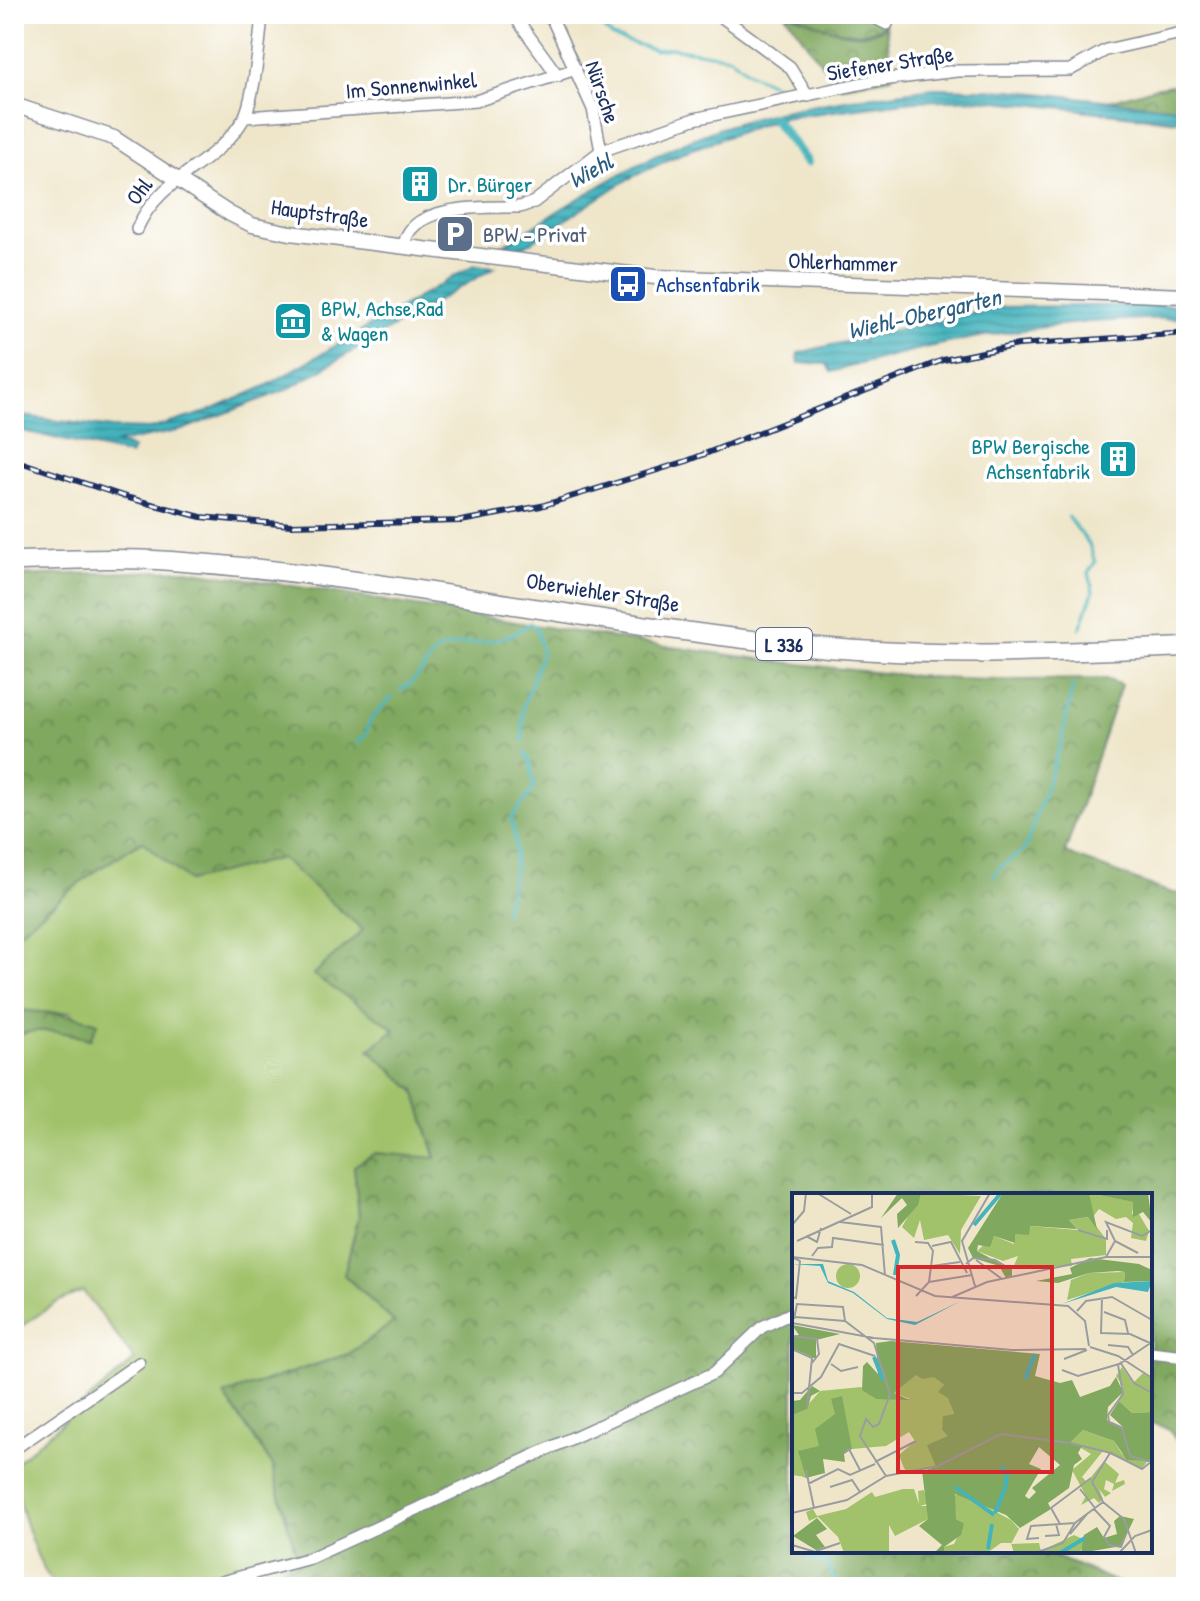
<svg xmlns="http://www.w3.org/2000/svg" width="1200" height="1601" viewBox="0 0 1200 1601" font-family="'Patrick Hand',sans-serif">
	<defs>
		<pattern id="forest-crowns" width="20" height="18" patternUnits="userSpaceOnUse" patternTransform="scale(2)"><rect width="20" height="18" fill="#80a85f"/><path d="M2 6a3 3 0 1 1 6 0M12 15a3 3 0 1 1 6 0" fill="none" stroke="#688952"/></pattern>
		<pattern id="water-rules" width="6" height="5" patternUnits="userSpaceOnUse" patternTransform="scale(2)"><rect width="6" height="5" fill="#43b3bc"/><path d="M0 2.5h6" fill="none" stroke="#37929c"/></pattern>
	</defs>
	<rect width="100%" height="100%" fill="#fff"/>
	<filter id="ink" filterUnits="userSpaceOnUse"><feTurbulence type="fractalNoise" baseFrequency=".0125" numOctaves="2"/><feDisplacementMap in="SourceGraphic" scale="16" xChannelSelector="R" yChannelSelector="G"/><feConvolveMatrix kernelMatrix="1 2 1 2 8 2 1 2 1" color-interpolation-filters="sRGB"/></filter>
	<filter id="wash" filterUnits="userSpaceOnUse"><feTurbulence type="fractalNoise" baseFrequency=".006" numOctaves="4" result="noise"/><feDisplacementMap in="SourceGraphic" scale="32" xChannelSelector="R" yChannelSelector="G"/><feGaussianBlur stdDeviation="1.8" result="paint"/><feColorMatrix in="noise" values="0 0 0 0 0 0 0 0 0 0 0 0 0 0 0 0 0 1.4 0 .05"/><feComposite in="paint" operator="in"/></filter>
	<g filter="url(#wash)">
		<rect width="100%" height="100%" fill="#efe6ca"/>
		<path fill="#a1c26b" stroke="#5e7864" stroke-width="2" d="M142,841L190,881L281,857L364,930L395,1029L370,1050L415,1091L436,1159L376,1153L354,1167L359,1216L344,1275L394,1322L348,1354L224,1395L271,1463L299,1564L207,1587H56C35,1563 14,1496 14,1464L135,1360L83,1291L59,1301L14,1331V1037C38,1025 65,1032 90,1039L71,1012L39,1013L14,1009V936L91,874Z"/>
		<path fill="url(#forest-crowns)" stroke="#4e6c5e" stroke-width="2" d="M785,14C817,19 854,49 886,26L892,77L839,87Z
			M794,14H863L885,24C861,44 819,26 794,14Z
			M1186,83V122L1080,110L1153,88Z
			M186,570C438,605 688,659 942,678C996,682 1052,679 1106,679L1121,685L1065,853L1168,892L1186,895V1455L1168,1428L1150,1423V1195H794V1551H1042L1119,1583L1116,1587H207L299,1564L271,1463L224,1395L348,1354L394,1322L344,1275L359,1216L354,1166L375,1153L436,1158L415,1091L369,1050L395,1029L313,975L363,930L281,858L189,881L142,841L91,874L14,936V576Z
			M14,1009C45,1014 68,1011 98,1023L90,1039C65,1033 38,1025 14,1037Z"/>
		<path fill="url(#water-rules)" stroke="#2f718d" stroke-width="2" d="M934,88L1009,90L1186,109V121L979,99L912,101L781,118V122H768L684,152L628,179L516,252L495,250C574,202 653,147 743,121C805,103 870,97 934,88Z
			M474,265L495,267L288,389L182,430L117,443L133,449L130,455L14,429V415L112,428L150,429L207,412L266,386Z
			M1186,305V318C1063,318 949,338 831,372L827,364L799,363L798,353L858,339L863,343V337L1000,307Z"/>
		<g fill="none" stroke-linecap="round" stroke-linejoin="round">
			<path stroke="#43b3bc" stroke-width="3" d="M588,14L613,37L655,50L671,48L730,57L749,73L777,86
				M1068,517L1089,544L1095,562L1089,572L1093,592L1080,629
				M400,690C420,681 430,654 439,650C473,637 496,650 530,623L536,627L542,653L523,707V741
				M357,743L364,737L371,719L392,697
				M994,877L998,869L1025,849L1061,743L1073,685
				M504,913C512,881 521,851 511,819L534,788L530,760L525,753
				M809,1559L826,1563L839,1587"/>
			<path stroke="#43b3bc" stroke-width="10" d="M773,118L807,162"/>
		</g>
	</g>
	<g filter="url(#ink)">
		<g fill="none" stroke-linecap="round" stroke-linejoin="round">
			<g stroke="#858a94" stroke-width="14">
				<path id="minor" d="M513,14L558,76
					M550,14L593,109L601,151
					M718,14L790,67L808,96
					M867,14L887,24
					M245,117L476,101L576,69
					M137,229C158,177 218,165 244,118C254,99 260,38 262,14
					M404,247C407,203 488,207 520,207L534,202L601,151L694,119L873,81L957,71L1070,70L1106,50L1186,32
					M1150,1353L1186,1357
					M14,1449L139,1363
					M203,1587L310,1558L714,1373L762,1327L794,1312"/>
			</g>
			<g stroke="#858a94" stroke-width="17">
				<path id="tertiary" d="M14,105L114,138L230,214L252,225L290,233L655,277L1186,296"/>
			</g>
			<g stroke="#858a94" stroke-width="21">
				<path id="primary" d="M14,561C66,560 119,557 171,561C379,575 581,622 788,644C921,659 1053,653 1186,647"/>
			</g>
			<use href="#minor" stroke="#fff" stroke-width="11"/>
			<use href="#tertiary" stroke="#fff" stroke-width="14"/>
			<use href="#primary" stroke="#fff" stroke-width="18"/>
			<g stroke="#1b2f5e" stroke-width="6">
				<path id="rail" d="M14,460L129,498L201,517L291,525L461,521L541,506L687,461L943,360L1018,345L1186,333"/>
			</g>
			<use href="#rail" stroke="#fff" stroke-width="3" stroke-dasharray="9" stroke-linecap="butt"/>
		</g>
	</g>
	<defs>
		<g id="building-square" transform="scale(2)"><rect x="-9" y="-9" width="18" height="18" rx="4" fill="#0f9aa8" stroke="#fff"/><path d="M-4-6H4V6H1V3H-1V6H-4ZM-2.5-4.3h1.7v1.8h-1.7ZM.8-4.3h1.7v1.8H.8ZM-2.5-1h1.7V.8h-1.7ZM.8-1h1.7V.8H.8Z" fill="#fff"/></g>
		<g id="parking-square" transform="scale(2)"><rect x="-9" y="-9" width="18" height="18" rx="4" fill="#5c6f8a" stroke="#fff"/><path d="M-3.5-5.5H1a3.5 3.5 0 0 1 0 7H-1V5.5H-3.5ZM-1-3.4V-.6H.8a1.4 1.4 0 0 0 0-2.8Z" fill="#fff"/></g>
		<g id="bus-square" transform="scale(2)"><rect x="-9" y="-9" width="18" height="18" rx="4" fill="#1a4fb4" stroke="#fff"/><path d="M-5-6H5V4H4V6H2V4H-2V6H-4V4H-5ZM-3.5-4V0h7V-4ZM-3.5 1.2v1.5H-2V1.2ZM2 1.2v1.5H3.5V1.2Z" fill="#fff"/></g>
		<g id="museum-square" transform="scale(2)"><rect x="-9" y="-9" width="18" height="18" rx="4" fill="#0f9aa8" stroke="#fff"/><path d="M0-6L6-3V-2H-6V-3ZM-5-1h2V3h-2ZM-1-1h2V3h-2ZM3-1h2V3H3ZM-6 4H6V6H-6Z" fill="#fff"/></g>
	</defs>
	<g fill-rule="evenodd">
		<use href="#building-square" x="420" y="184"/>
		<use href="#parking-square" x="455" y="234"/>
		<use href="#bus-square" x="628" y="284"/>
		<use href="#museum-square" x="293" y="321"/>
		<use href="#building-square" x="1118" y="459"/>
	</g>
	<g text-anchor="middle" dominant-baseline="central" stroke-width="7" stroke-linejoin="round" paint-order="stroke">
		<rect fill="#fff" stroke="#5f6d8e" stroke-width="2" x="756" y="628" width="56" height="32" rx="6"/>
		<g font-size="20" font-weight="bold" fill="#1b2f5e">
			<text x="784" y="644">L 336</text>
		</g>
		<g font-size="22" fill="#1b2f5e" stroke="#fff">
			<text transform="translate(890 63) rotate(-9)">Siefener Straße</text>
			<text transform="translate(411 85) rotate(-5)">Im Sonnenwinkel</text>
			<text transform="translate(603 92) rotate(71)">Nürsche</text>
			<text transform="translate(139 191) rotate(-52)">Ohl</text>
			<text transform="translate(320 213) rotate(8)">Hauptstraße</text>
			<text transform="translate(843 262) rotate(2)">Ohlerhammer</text>
			<text transform="translate(603 592) rotate(9)">Oberwiehler Straße</text>
		</g>
		<g font-size="22" fill="#0d838f" stroke="#fff" text-anchor="start">
			<text x="448" y="184">Dr. Bürger</text>
			<text x="321" y="308">BPW, Achse,Rad<tspan x="321" dy="25">&amp; Wagen</tspan></text>
			<text x="1090" y="446" text-anchor="end">BPW Bergische<tspan x="1090" dy="25">Achsenfabrik</tspan></text>
		</g>
		<g font-size="22" fill="#4e5e75" stroke="#fff" text-anchor="start">
			<text x="483" y="234">BPW - Privat</text>
		</g>
		<g font-size="22" fill="#164399" stroke="#fff" text-anchor="start">
			<text x="656" y="284">Achsenfabrik</text>
		</g>
		<g font-size="24" font-style="italic" fill="#295d7f" stroke="#fff">
			<text transform="translate(590 170) rotate(-29)">Wiehl</text>
			<text transform="translate(924 313) rotate(-13)">Wiehl-Obergarten</text>
		</g>
	</g>
	<g transform="translate(792 1193)">
		<rect width="360" height="360" fill="#efe6ca"/>
		<path d="M129,0L189,3L169,37L168,61L156,42L132,47L128,27L122,45L110,34ZM297,0L342,9L340,21H347L357,38L354,48L339,45L341,30L334,24L324,26L307,16L300,25ZM297,24L314,46V62L279,66L280,73L221,75L226,63L211,68L185,58L202,43L222,51L223,41L237,33L286,37L277,27ZM44 83a12 12 0 1 1 24 0a12 12 0 1 1-24 0ZM333,79L332,89L275,107L279,87L297,80ZM330,174L341,190L351,180L360,186V219L340,220L327,208L331,194L324,183ZM124,181L142,183L153,193L162,222L152,223L150,237L157,243L141,261L144,274L116,280L112,275L107,262L123,248L117,239L94,253L60,256L42,221L7,222L28,198L69,194L84,206H118L102,200ZM291,237L322,248L330,261L356,267L350,276L311,258L290,284L295,289L312,268L327,281L323,290L332,287L333,291L320,298L322,291L314,287L312,296L319,300L313,304L307,296L311,306L307,310L302,305L289,312L294,303L280,277L299,261L279,249ZM111,296H122L127,311L126,298L132,297L135,311L128,313H136V326L103,343L97,332V360H52L46,344L26,324L17,328L14,319L21,316L25,323L54,316L80,299L83,304ZM169,300L219,327L227,336L219,351L247,350L249,358L282,342L295,348L287,360H222L219,350H209L195,360H152L151,354L162,351L172,330L164,326L161,303Z" fill="#a1c26b"/>
		<path d="M106,0H129L126,12L106,35L105,21L115,12L110,5L89,25ZM211,0H297L305,36L296,24L277,27L285,36L238,33L237,42L223,41V50L202,43L198,54L186,52L185,58L220,77V83L214,85L207,73L181,65L176,55ZM297,0H356L360,30L351,19L341,24V9ZM298,65L347,71L360,77V88L332,89L333,79L326,78L297,80L266,90L244,88L280,81L278,75ZM0,132L48,141L24,147V166L0,155V143L7,142ZM99,148L248,161L243,183L268,190L280,187L288,204L318,193L324,184L331,199L316,214L315,227L331,234L318,222L327,208L340,220L360,219V268L335,267L322,248L291,237L279,249L290,253L286,260L290,266L282,272L277,295L256,310L259,316L228,335L214,322L163,301L164,326L172,330L169,342L152,354V360H142L150,352L127,333L136,326L130,278L144,274L135,252L156,243L150,237L151,223L162,221L156,205L146,199L152,192L142,184L130,186L124,182L102,200L118,207L84,206L70,197L71,173L75,169L86,181L84,150ZM247,254L268,272L240,295L244,299L237,306L233,303L249,276L237,271ZM20,193L28,198L19,203L14,221L7,222L42,221L39,206L50,203L60,256L52,261L53,269L31,266L33,280L14,285L0,278V208L8,207ZM328,323L342,326L329,353L289,360L292,342L305,334L312,345L325,341L322,328ZM25,325L35,336L24,342L33,354L24,357L1,343Z" fill="#80a85f" fill-rule="evenodd"/>
		<path d="M39,206L43,221L23,236L27,253L6,258L14,284L0,282V222Z" fill="#a1c26b"/>
		<path d="M0,71H31L36,88L62,99L95,125L125,129L169,108L123,132L95,126L61,100L36,90L28,73ZM360,88L356,99L324,94L270,111L322,90Z" fill="#43b3bc"/>
		<path fill="none" stroke="#43b3bc" stroke-width="4" d="M182,32L209,0M101,47L106,62L103,82M82,164L91,187M233,186L243,161M163,294L202,322M203,320L213,295L215,282L210,273M196,356L200,331M268,360L293,345"/>
		<path fill="none" stroke="#9a9d9f" stroke-width="2" d="M25,0L59,21M48,29L89,34L93,83M0,32L12,18L14,0M286,37L315,46V37M14,43L25,49L29,35M5,48L80,14V0M323,48L346,60M123,49L136,50L141,58L137,89L124,103M140,53L159,49L175,80M20,63L26,55L40,54L41,45L92,52M0,64L70,72L143,103L276,113L293,128L297,153M314,64L323,48L314,29L350,43L360,37M184,67L210,86M174,71L181,65L203,67L220,77M140,73L168,69M137,89L180,82M183,93L170,48L198,0M0,104L4,105L8,68L2,65M158,105L195,89L314,64H360M310,105L309,140L338,141L358,150M285,118L294,108L320,104L360,127M312,119L333,127L336,140M3,124L53,128L82,150L98,201L87,231L81,234L74,226L68,243L94,283M2,126L5,111L51,114L53,128M0,130L82,145L220,157L294,156M0,143L25,146L27,161L20,170M316,152L336,154L341,162M298,154L326,163L360,185M0,156L20,165L15,214M272,166L295,157M328,169L342,190L360,200M39,171L49,178L66,174M270,177L286,183L327,171M0,200H10L29,184L47,151L83,163M52,260L57,256L68,277M318,260L300,289L311,309L332,326L344,360M83,269L124,248M359,269L338,263L330,235L317,229L316,222L331,201L326,172L360,149M14,277L22,315M16,291L46,276L58,282L83,271M38,294L60,287L68,299M288,296L303,315M302,316L318,333L312,344L317,352L329,354L335,339M0,320L55,307L94,283L146,273L209,241L278,250L319,260L350,276L360,268M268,331L259,315L299,285M278,341L295,321M253,343L267,342L264,331M247,345L235,346L239,333L283,330M0,352L27,360M24,358L48,350M243,360L271,350L283,330L311,309M327,360L343,343L360,337"/>
		<path fill="#d62828" fill-opacity="0.15" stroke="#d62828" stroke-width="4" d="M106,74H260V279H106Z"/>
		<rect width="360" height="360" fill="none" stroke="#1b2f5e" stroke-width="4"/>
	</g>
	<rect width="1200" height="1601" fill="none" stroke="#fff" stroke-width="48"/>
</svg>
